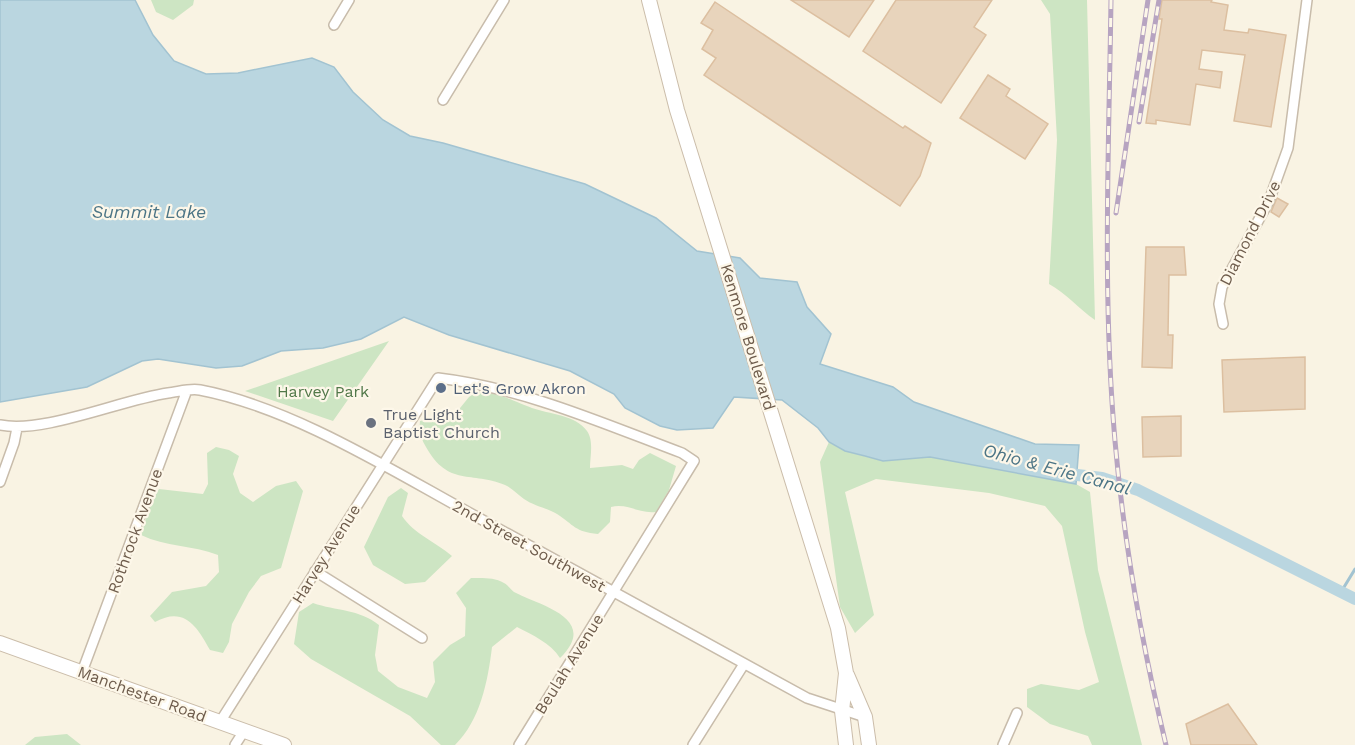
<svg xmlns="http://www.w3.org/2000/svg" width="1355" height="745" viewBox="0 0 1355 745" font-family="'Work Sans',sans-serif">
	<rect width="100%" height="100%" fill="#f9f3e3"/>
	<path fill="#cde5c3" d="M151,0H194L193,5L173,20L156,12Z
		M1041,0H1087L1095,320C1079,309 1066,293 1049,284L1057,140L1050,14Z
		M389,341L333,421L245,391Z
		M478,391C503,394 510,400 532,408C549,414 576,415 587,431C594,441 590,457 590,468L622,465L633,469L639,460L650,453L676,466L669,490L656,512C639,514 628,503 611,507L610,522L598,534C575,532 574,525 557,514C547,508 534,506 524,499C518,495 512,488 505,485C472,471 448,487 426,447C421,439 419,431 420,421L456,413L469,397Z
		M829,442L845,451L883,461L930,457L1076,484L1090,492L1098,570L1142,745H1092L1088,736L1050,724L1027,707V689L1041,684L1079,690L1099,682L1085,632L1062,526L1045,506L989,493L876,479L845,492L874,615L855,633L840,607L820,462Z
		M216,447L229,450L239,456L233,474L240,493L253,502L276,486L296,481L303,491L281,568L261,576L249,592L232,624L229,642L223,653L210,650C197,626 184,606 155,622L150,616L172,592L206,586L219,572L218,555C192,545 166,547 141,535L150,505L159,489L203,494L208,484L207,453Z
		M401,488L408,493L402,516C414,534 436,542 452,556L425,582L405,584L373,565L364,547L388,497Z
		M471,578C482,578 494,577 504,583C508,585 510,589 514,592C538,605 601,618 560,658C551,643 532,635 517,627L492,647C488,681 480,721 455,745H441L410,716L311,659L294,644L299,612L313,603C336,611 359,609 379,625L375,655L378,671L398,687L427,698L435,682L433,662L450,645L465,636L466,608L456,593Z
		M67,734L81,745H25L35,737Z"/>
	<path fill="#bad6e0" stroke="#a2c3d1" stroke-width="1.5" d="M0,0H135L153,35L174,61L206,74L238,73L312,58L334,67L353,92L383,120L410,136L443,143L585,184L656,218L697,251L740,258L760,278L797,282L807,307L831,334L820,364L893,387L914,402L1035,444L1079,445L1076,484L930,457L883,461L865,456L845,451L829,442L818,428L782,400L734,397L713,428L677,430L660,426L625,408L614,394L570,371L449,335L404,317L361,339L323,348L281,351L242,366L216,368L158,359L142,361L87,387L0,402Z"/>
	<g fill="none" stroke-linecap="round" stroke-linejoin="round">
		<path stroke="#a2c3d1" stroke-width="3" d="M1341,592L1355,569"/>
		<path stroke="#bad6e0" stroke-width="12" d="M1061,473L1102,478L1138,490L1355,599"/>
	</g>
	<path fill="#e8d4bc" stroke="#dcbfa0" stroke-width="1.5" d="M791,0H874L849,37Z
		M896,0H992L974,27L986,35L941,103L863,51Z
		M1162,0H1212L1211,2L1228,5L1224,30L1248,33L1249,29L1286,35L1271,127L1234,121L1245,55L1202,50L1199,69L1222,72L1220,88L1196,84L1190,125L1156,120V124L1146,123L1162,19H1159Z
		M715,2L903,128L905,126L931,143L920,176L900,206L704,75L716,58L702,49L713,30L701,23Z
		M988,75L1010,89L1006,96L1048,124L1025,159L960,118Z
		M1277,198L1288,204L1279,217L1271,212Z
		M1146,247H1184L1186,275H1169L1168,335H1173L1172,368L1142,367Z
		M1305,357V409L1224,412L1222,360Z
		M1181,416V456L1143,457L1142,417Z
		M1228,704L1257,745H1191L1186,724Z"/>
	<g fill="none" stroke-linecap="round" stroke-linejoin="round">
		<g stroke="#c8bcab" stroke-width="12">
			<path id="minor" d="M334,25L349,0
				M443,100L504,0
				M1223,324L1219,304L1222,287L1269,201L1288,148L1307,0
				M0,425C44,434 120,400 168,393C178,392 190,388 200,390C290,407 388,468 468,512C581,574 694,636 807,698L865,717
				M0,482L14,443L17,428
				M315,571L422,638
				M82,672L187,390
				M220,722L438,378C523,388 602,423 682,453L694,461L519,745
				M235,745L244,731
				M693,745L744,664
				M1003,745L1017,713"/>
		</g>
		<g stroke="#cbbdaa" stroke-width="16">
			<path id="secondary" d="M649,0L677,110L838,628L846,673L842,711L846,745
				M0,643L284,745
				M847,675L865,717L869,745"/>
		</g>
		<use href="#minor" stroke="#fff" stroke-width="9"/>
		<use href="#secondary" stroke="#fff" stroke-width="14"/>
		<g stroke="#b7a4c1" stroke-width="5">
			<path id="rail" d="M1111,0C1109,146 1102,294 1115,441C1124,543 1142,645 1166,745
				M1139,122L1159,0
				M1116,213L1148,0"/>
		</g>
		<use href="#rail" stroke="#fdf7e9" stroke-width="3" stroke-dasharray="9" stroke-linecap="butt"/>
	</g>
	<circle fill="#5c6f8a" stroke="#fdf7e9" stroke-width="2" cx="441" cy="388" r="6"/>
	<circle fill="#6b7280" stroke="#fdf7e9" stroke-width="2" cx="371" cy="423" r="6"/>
	<g text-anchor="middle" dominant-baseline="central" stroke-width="4.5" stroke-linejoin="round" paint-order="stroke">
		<g font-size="16" fill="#6e5c4c" stroke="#fdf7e9">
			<text transform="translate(1250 233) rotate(-63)">Diamond Drive</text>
			<text transform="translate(748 337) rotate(73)">Kenmore Boulevard</text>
			<text transform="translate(135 531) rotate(-70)">Rothrock Avenue</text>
			<text transform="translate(529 546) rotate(29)">2nd Street Southwest</text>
			<text transform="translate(326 554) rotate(-58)">Harvey Avenue</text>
			<text transform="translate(569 664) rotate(-58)">Beulah Avenue</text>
			<text transform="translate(142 694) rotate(20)">Manchester Road</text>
		</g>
		<g font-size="16" fill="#4e5e75" stroke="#fdf7e9" text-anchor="start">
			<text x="453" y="388">Let's Grow Akron</text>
		</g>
		<g font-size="16" fill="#517849" stroke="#fdf7e9">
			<text x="323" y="391">Harvey Park</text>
		</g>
		<g font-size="16" fill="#5b616d" stroke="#fdf7e9" text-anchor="start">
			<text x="383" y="414">True Light<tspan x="383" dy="18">Baptist Church</tspan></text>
		</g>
		<g font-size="18" font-style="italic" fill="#4c7586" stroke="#fdf7e9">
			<text x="149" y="211">Summit Lake</text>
			<text transform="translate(1057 469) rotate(15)">Ohio &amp; Erie Canal</text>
		</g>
	</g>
</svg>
